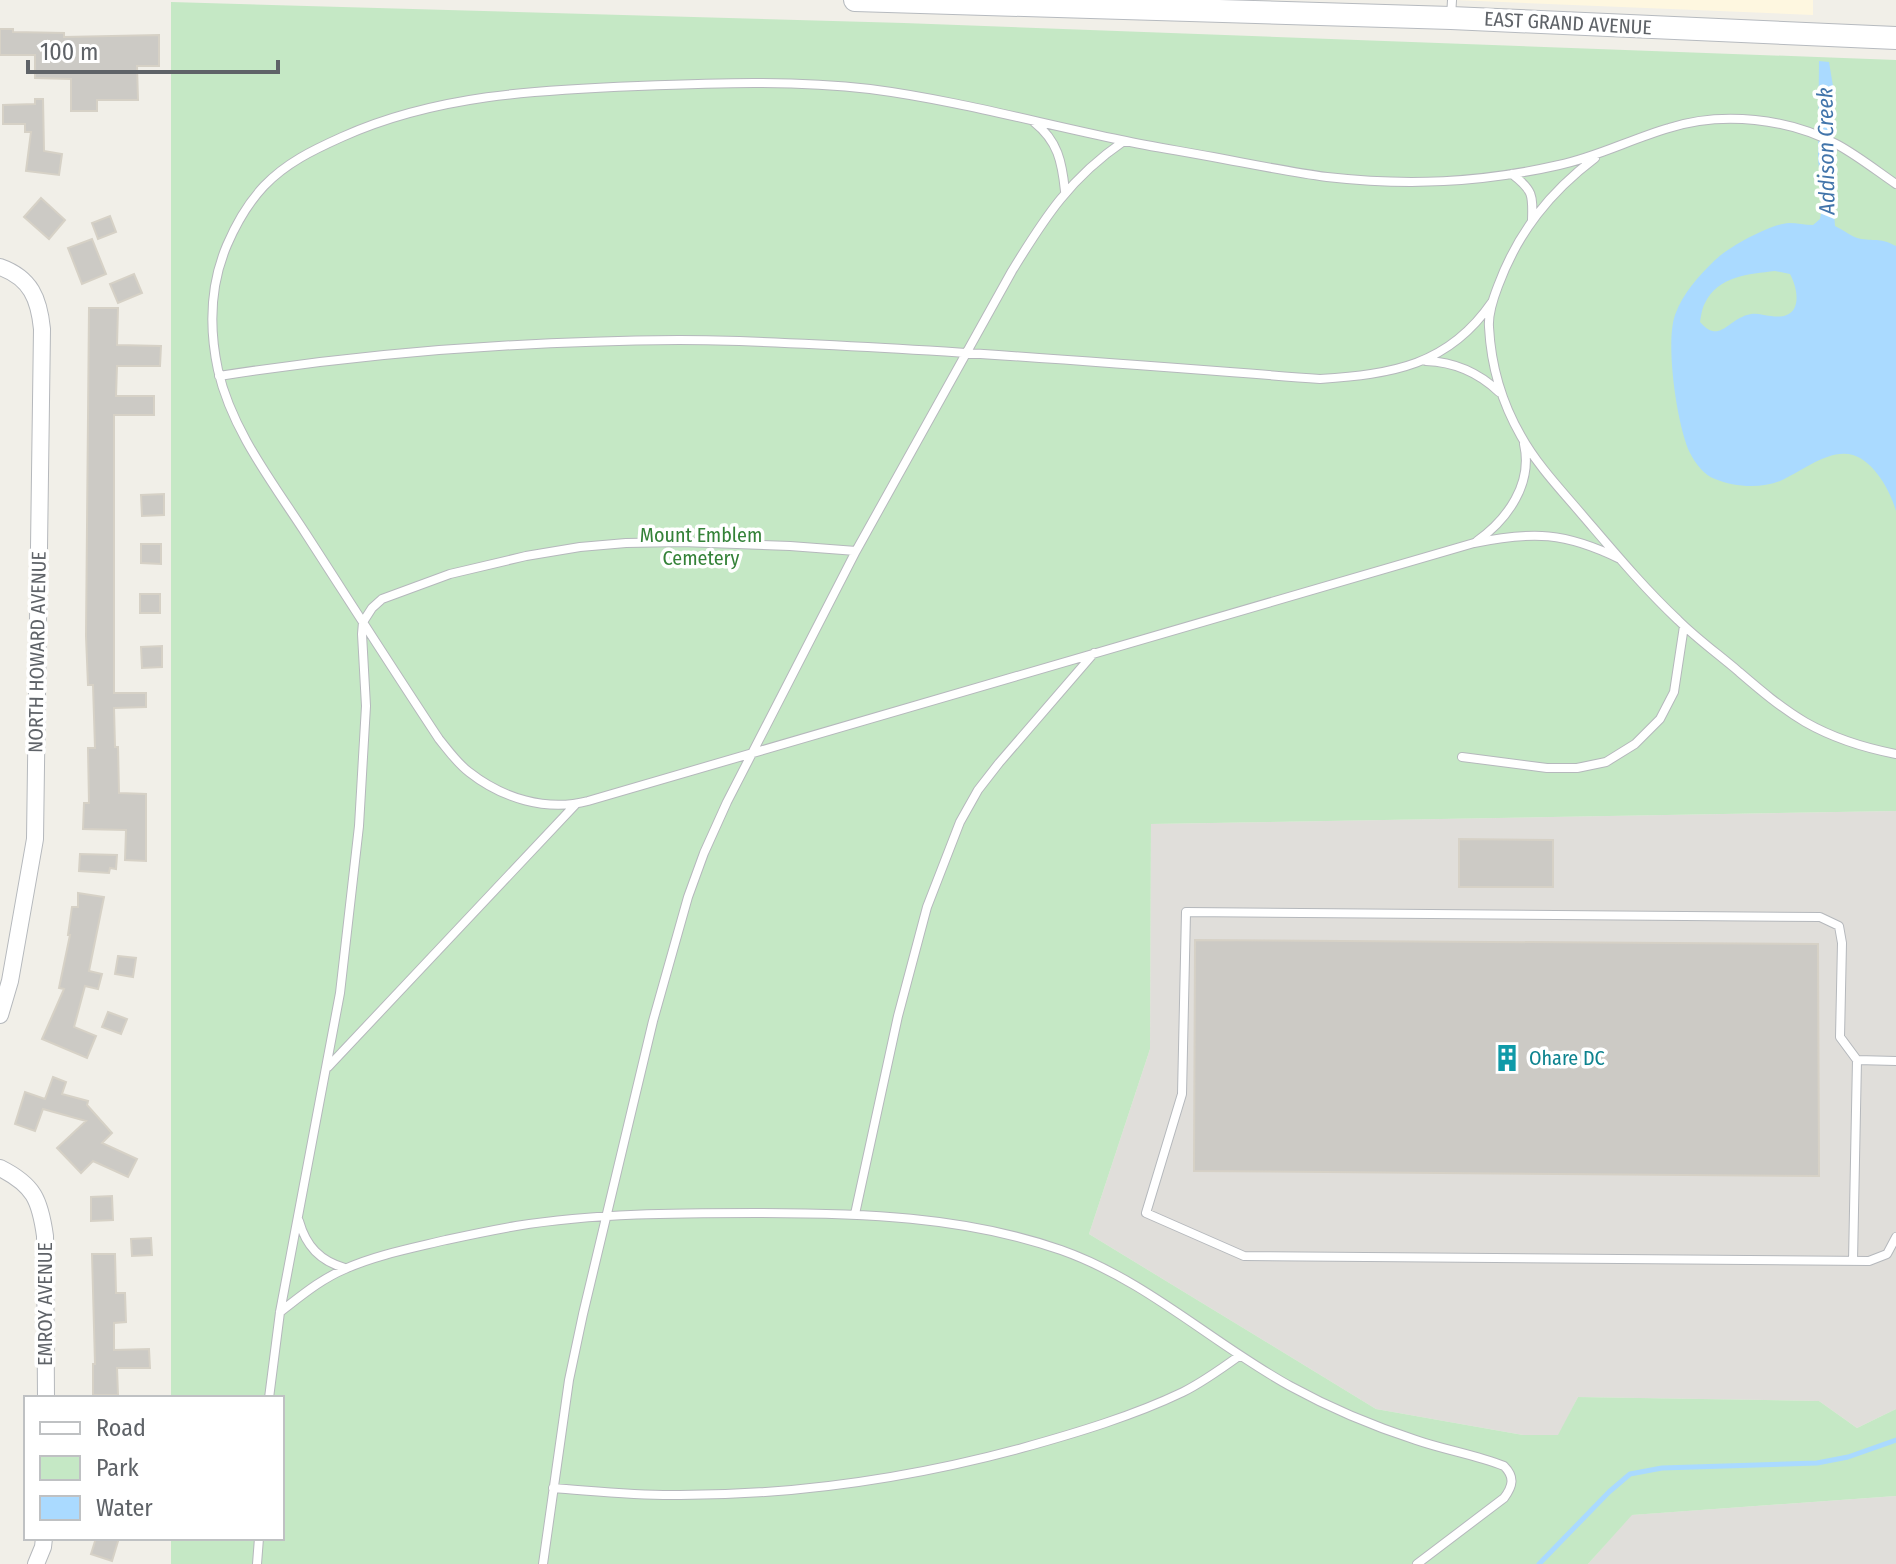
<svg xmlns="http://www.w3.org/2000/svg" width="1896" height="1564" viewBox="0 0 1896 1564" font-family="'Fira Sans Condensed',sans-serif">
	<rect width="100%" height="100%" fill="#f1efe8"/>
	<path fill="#fef7e0" d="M1455,0H1813V15Z"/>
	<path fill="#e0deda" d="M1896,811V1409L1857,1428L1819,1401L1578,1397L1559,1435H1523L1376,1409L1089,1234L1150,1049L1151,824Z
		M1896,1496V1564H1588L1631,1515Z"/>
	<path fill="#c5e8c5" d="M171,2L904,23L1896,60V811L1151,824L1150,1049L1089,1234L1376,1409L1523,1435H1558L1578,1397L1819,1401L1857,1428L1896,1409V1496L1632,1515L1588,1564H171V1538H282V1398H171Z"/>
	<path fill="#aadaff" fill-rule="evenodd" d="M1819,61L1829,62L1833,86L1830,147L1836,186L1833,199L1835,226C1844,230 1851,237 1861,239C1876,241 1881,238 1896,246V511C1891,492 1874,461 1853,455C1829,448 1801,472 1780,481C1760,489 1734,487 1715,479C1704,475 1695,463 1690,453C1677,426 1665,343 1675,315C1683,293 1698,277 1714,261C1727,248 1770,224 1789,223C1797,223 1805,225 1813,225L1820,219L1823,202L1818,160ZM1775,271L1790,274C1800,293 1802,321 1771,316C1762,315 1756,312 1747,315C1727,321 1719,344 1700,322C1701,316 1702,308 1705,303C1718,276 1749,274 1775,271Z"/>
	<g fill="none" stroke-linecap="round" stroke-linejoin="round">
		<path stroke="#aadaff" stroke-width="5" d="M1539,1564L1609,1492L1630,1474L1662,1468L1817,1463L1848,1457L1896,1440"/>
	</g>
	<path fill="#cccac5" stroke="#d6d1c6" stroke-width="2" d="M0,29H13V32L64,33V37L159,35V66H137L138,100H97V111H71V79L35,78V55H0Z
		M35,99H43L44,151L62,154L59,175L26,171L31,132H25V124H3V105L35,104Z
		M41,198L65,220L49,239L24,217Z
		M110,216L116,232L98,239L92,223Z
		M92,239L106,274L82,284L68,248Z
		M134,274L142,293L118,303L110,284Z
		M89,308H118L117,345L161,346L160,366H117L116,396H154V415H114V693H146V707L114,708L115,747H118L119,793L146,794V861L125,860L126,830L83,829L84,803H89L88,748H95L93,685H88L86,636Z
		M164,494V515L142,516L141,495Z
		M141,544H161V564L141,563Z
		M140,594H160V613H140Z
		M162,646V667L142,668L141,647Z
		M1459,839L1553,840V887H1459Z
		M80,854L117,855L116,869L110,868L109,873L79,871Z
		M78,893L104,897L89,971L102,974L98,989L85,986L74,1027L96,1036L87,1058L42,1039L64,989L59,988L70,935H68L72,907H78Z
		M1195,940L1818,944L1819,1176L1194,1171Z
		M118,956L136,958L133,977L115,974Z
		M108,1012L127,1019L121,1034L102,1027Z
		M53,1077L66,1082L62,1094L88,1101L87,1105L112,1133L102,1143L137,1159L128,1177L93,1161L81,1173L57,1148L86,1121L43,1109L35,1131L15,1124L25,1092L45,1099Z
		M112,1196L113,1220L91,1221V1197Z
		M151,1238L152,1255L132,1256L131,1239Z
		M92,1254H115L116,1293H125L126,1322L114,1323V1350L149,1349L150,1368H117L118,1395H93V1364H95Z
		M96,1538H119L112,1561L91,1554Z"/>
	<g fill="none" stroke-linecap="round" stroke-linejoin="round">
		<g stroke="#b5b8bc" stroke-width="10">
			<path id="service" d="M1451,17L1452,0
				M1034,122C1058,141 1062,162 1065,191
				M1595,158C1550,192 1518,232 1498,286C1493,299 1488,313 1489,327C1491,365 1502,403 1521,436C1537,465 1562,491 1584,517C1614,552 1644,588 1678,620C1696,638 1718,654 1738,671C1759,689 1781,708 1805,722C1833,738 1865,748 1896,754
				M1512,174C1533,190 1533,195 1532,220
				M1426,361C1455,362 1478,372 1499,392
				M219,376C371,352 525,341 679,340C747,340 816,344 885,348C1030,356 1175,368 1320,379C1392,374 1448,366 1492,302
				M1477,541C1508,519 1533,483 1524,444
				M1620,559C1565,532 1533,531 1474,543L588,801C546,812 502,798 469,772C457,763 448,750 439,739C394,671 350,602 306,534C273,483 232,431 218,370C209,328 210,285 227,245C236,224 248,203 264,186C286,163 313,150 342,137C435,95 537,90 638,86C715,83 793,80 870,89C955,100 1038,123 1121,140C1152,147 1182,151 1213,157C1251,164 1289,172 1327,177C1407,186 1480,183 1559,165C1597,157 1631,139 1669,128C1722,111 1789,118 1838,145C1858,156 1877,171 1896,184
				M1462,757L1547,768H1577L1606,762L1635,744L1660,719L1674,692L1684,626
				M1896,1061L1857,1060L1840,1037L1842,943L1839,926L1820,917L1186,912L1182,1094L1146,1213L1244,1256L1869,1261L1887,1254L1896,1237
				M328,1067L575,805
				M855,1214L898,1016L927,907L960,822L978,790L999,763L1094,653
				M299,1221C306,1246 320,1261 345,1268
				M1853,1261L1857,1060
				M280,1312C301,1296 321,1279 345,1269C376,1255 413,1248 446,1240C469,1235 493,1230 516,1226C596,1213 677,1213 757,1213C859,1213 964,1216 1061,1250C1146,1280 1212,1343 1290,1386C1330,1408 1373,1426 1416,1440C1445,1450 1476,1455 1504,1466C1515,1477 1513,1486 1504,1498L1417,1564
				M269,1398L280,1312L340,993L359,826L363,757L366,706L362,634L363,622L372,608L382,599L450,574L526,556L580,547L626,543L682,542L790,546L856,551
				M553,1488C595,1491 638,1496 680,1495C796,1495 911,1478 1022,1448C1076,1433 1133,1416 1183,1392C1203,1382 1221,1369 1239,1356
				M257,1564L259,1538
				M543,1564L569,1380L583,1314L653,1021L688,897L704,853L727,802L856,551L1012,271C1045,217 1070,178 1124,141"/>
		</g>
		<g stroke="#b5b8bc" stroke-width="18">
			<path id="minor" d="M0,267C31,278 39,299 42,329L35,839L10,981L0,1015
				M0,1168C34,1185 40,1200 45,1236L46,1398
				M36,1564L43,1547L44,1538"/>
		</g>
		<g stroke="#b6babf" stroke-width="24">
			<path id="secondary" d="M855,0L1451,18L1896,38"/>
		</g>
		<use href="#service" stroke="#fff" stroke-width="8"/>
		<use href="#minor" stroke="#fff" stroke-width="16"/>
		<use href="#secondary" stroke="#fff" stroke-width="22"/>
	</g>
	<defs>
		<g id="building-bare" transform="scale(2.16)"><path d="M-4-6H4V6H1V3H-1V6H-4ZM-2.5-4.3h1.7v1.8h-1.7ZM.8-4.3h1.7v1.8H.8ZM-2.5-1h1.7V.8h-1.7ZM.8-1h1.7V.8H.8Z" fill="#0f9aa8" stroke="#fff" stroke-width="2.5" paint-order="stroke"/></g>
	</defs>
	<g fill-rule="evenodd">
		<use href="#building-bare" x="1507" y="1058"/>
	</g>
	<g text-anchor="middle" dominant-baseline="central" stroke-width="7" stroke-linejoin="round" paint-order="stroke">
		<g font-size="20" fill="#5f6368" stroke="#fff">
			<text transform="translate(1568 23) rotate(3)">EAST GRAND AVENUE</text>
			<text transform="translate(37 652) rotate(-89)">NORTH HOWARD AVENUE</text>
			<text transform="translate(45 1304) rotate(-90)">EMROY AVENUE</text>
		</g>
		<g font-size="20" fill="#348238" stroke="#fff">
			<text x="701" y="535">Mount Emblem<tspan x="701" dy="23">Cemetery</tspan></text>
		</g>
		<g font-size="20" fill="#0d838f" stroke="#fff" text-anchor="start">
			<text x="1529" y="1058">Ohare DC</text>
		</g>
		<g font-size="22" font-style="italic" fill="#4174aa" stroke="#fff">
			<text transform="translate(1826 151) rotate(-91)">Addison Creek</text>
		</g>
	</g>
	<rect x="24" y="1396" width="260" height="144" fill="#ffffff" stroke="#bfc1c3" stroke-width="2"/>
	<rect x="40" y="1422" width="40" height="12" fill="#ffffff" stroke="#bfc1c3" stroke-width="2"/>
	<text x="96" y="1436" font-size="24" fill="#5f6368">Road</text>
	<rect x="40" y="1456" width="40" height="24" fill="#c5e8c5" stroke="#bfc1c3" stroke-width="2"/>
	<text x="96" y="1476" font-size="24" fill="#5f6368">Park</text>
	<rect x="40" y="1496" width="40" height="24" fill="#aadaff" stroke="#bfc1c3" stroke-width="2"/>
	<text x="96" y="1516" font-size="24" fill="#5f6368">Water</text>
	<path d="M28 60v12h250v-12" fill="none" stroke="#5f6368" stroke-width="4"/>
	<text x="40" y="60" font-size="24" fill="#5f6368" stroke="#ffffff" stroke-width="6" paint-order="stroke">100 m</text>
</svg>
